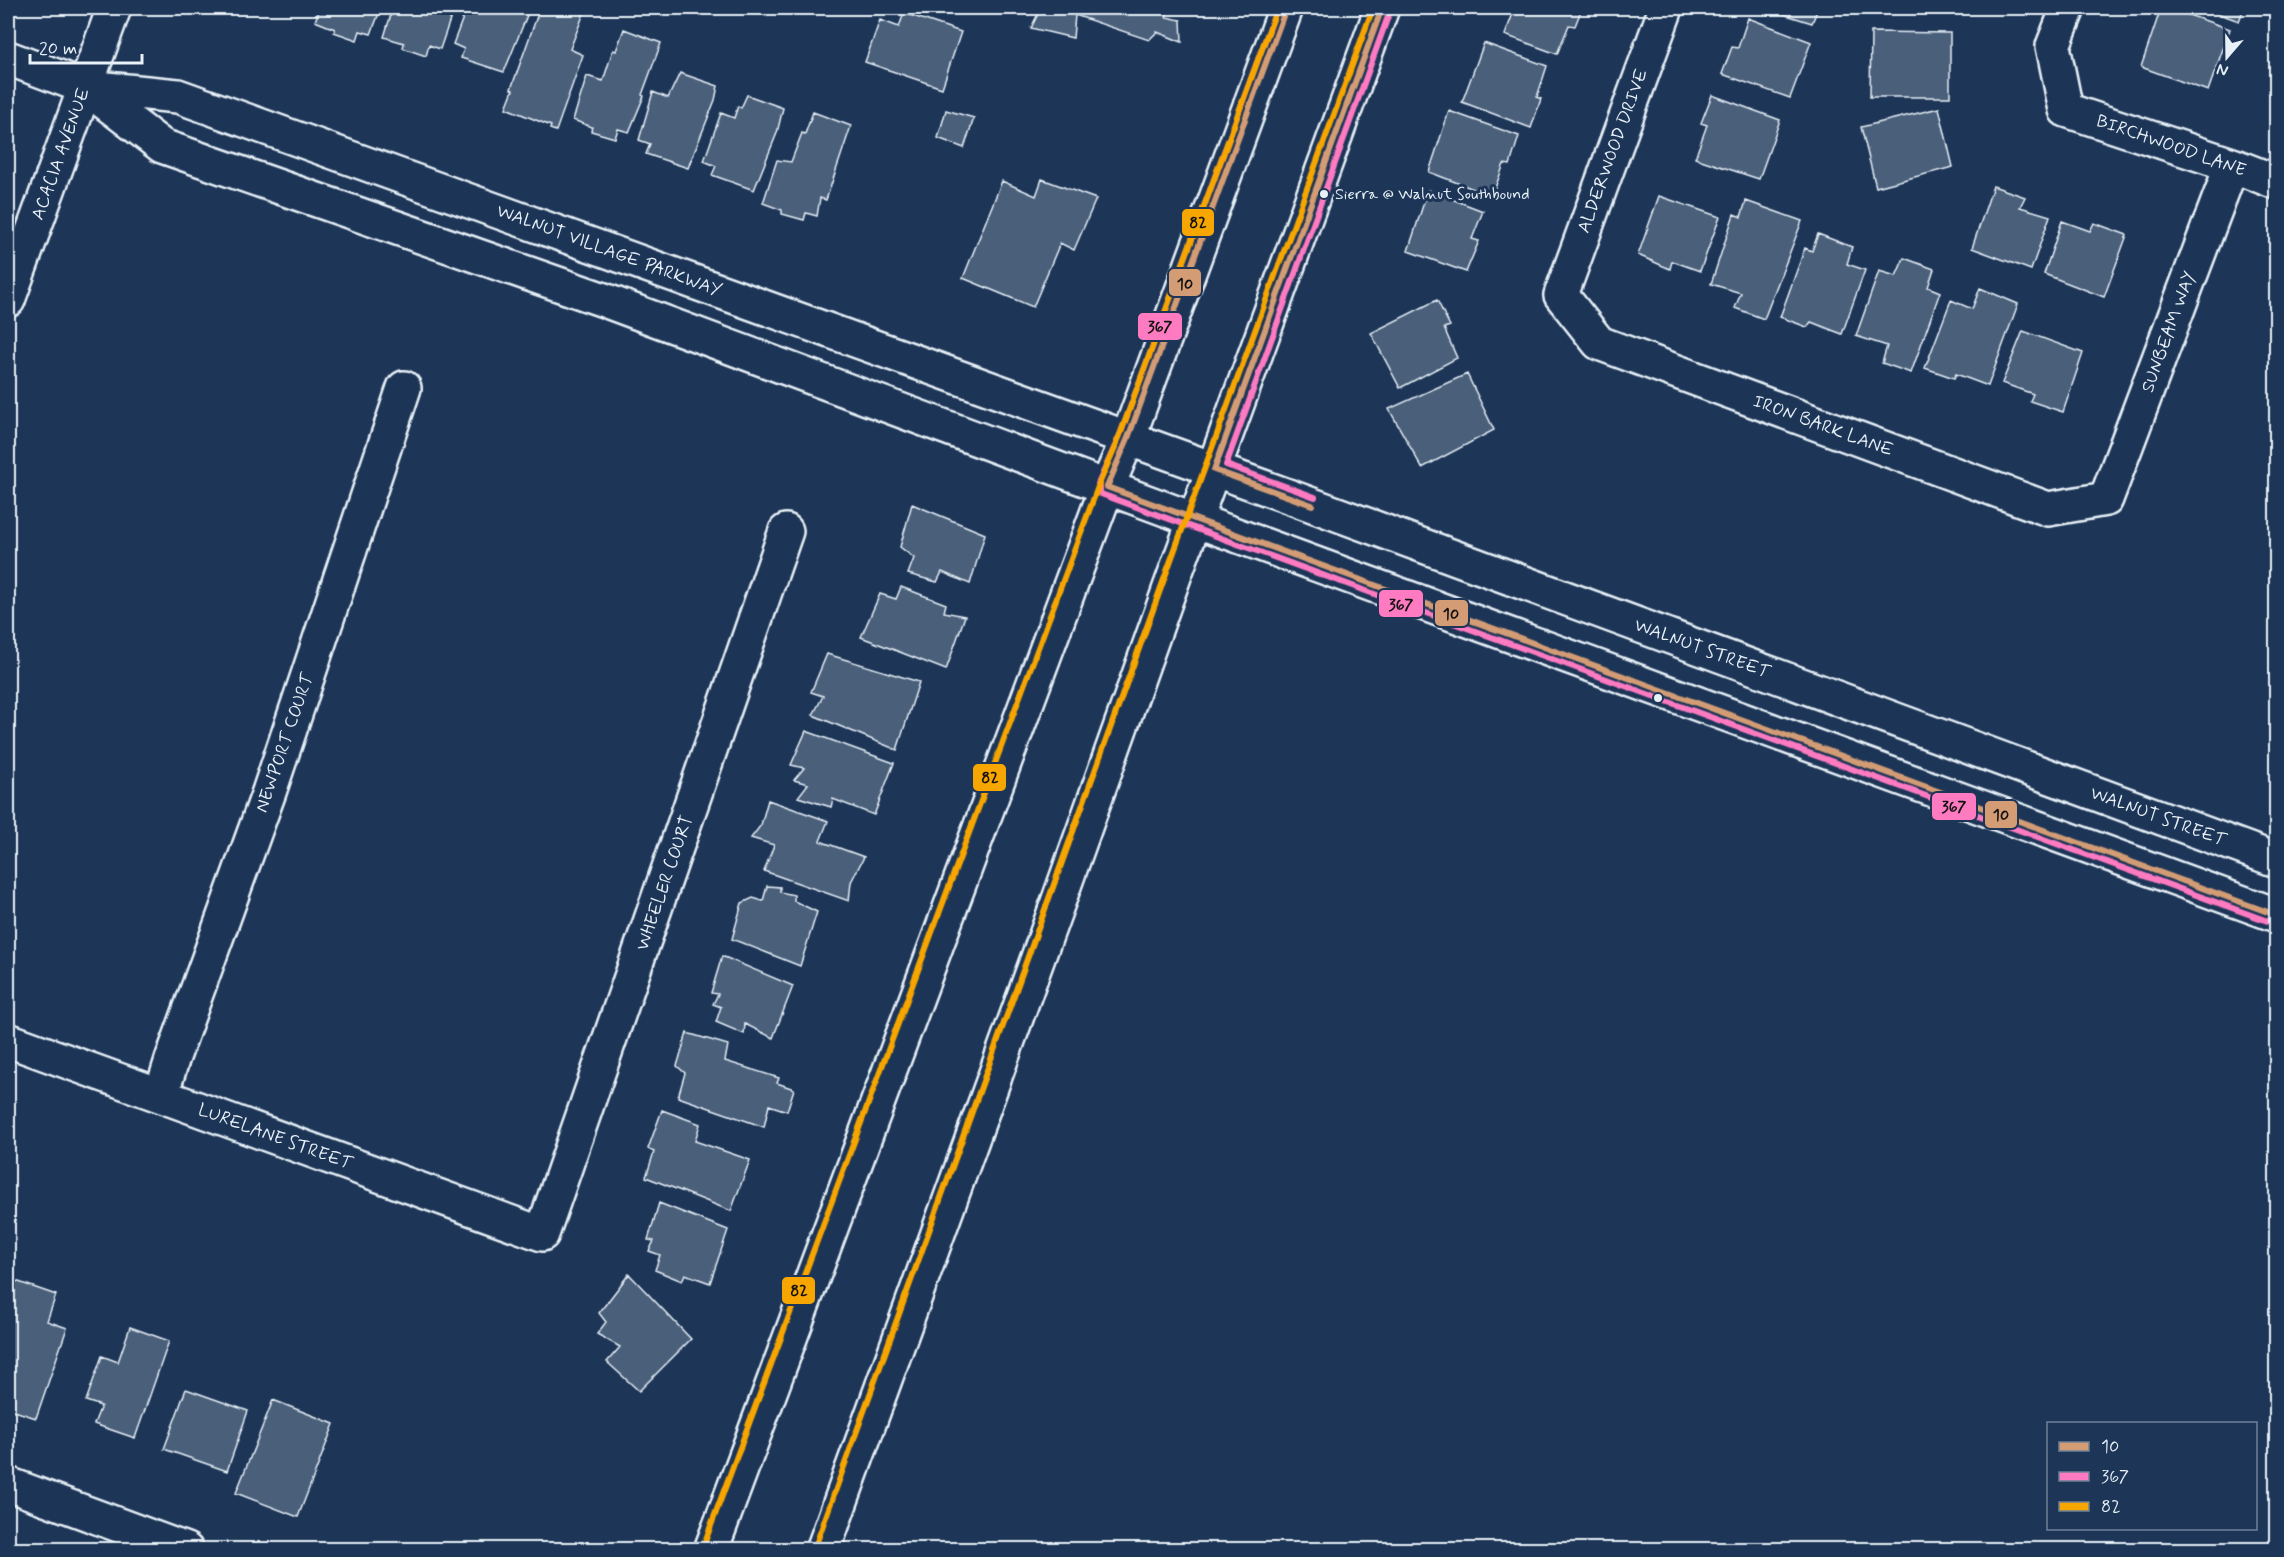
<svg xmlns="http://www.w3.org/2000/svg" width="2284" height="1557" viewBox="0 0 2284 1557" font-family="Mynerve,sans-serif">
	<rect width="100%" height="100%" fill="#1d3557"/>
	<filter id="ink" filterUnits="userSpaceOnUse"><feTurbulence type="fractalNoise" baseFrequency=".0167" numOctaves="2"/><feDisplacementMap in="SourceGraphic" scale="12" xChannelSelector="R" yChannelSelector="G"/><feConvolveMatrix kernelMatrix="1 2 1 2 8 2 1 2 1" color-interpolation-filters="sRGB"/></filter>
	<g filter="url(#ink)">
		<path fill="#495e7a" stroke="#e8f1f8" stroke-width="1.5" d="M320,8H381L371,34L360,31L357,40L334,32L335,29L315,21Z
			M393,8H454L440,49L429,45L426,56L403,48L404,43L384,37Z
			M465,8H530L504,72L461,58L464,49L453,44L464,15L462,14Z
			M540,8H586L570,49L583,55L556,131L550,129L551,126L506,108L513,90L511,89Z
			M1041,8H1169L1166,17L1181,20L1182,42L1157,32L1149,40L1075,15L1073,38L1031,28Z
			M1515,8H1582L1575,26L1569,25L1557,54L1505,35Z
			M1764,8H1818L1812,23Z
			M2161,8H2168L2230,29L2208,91L2141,67Z
			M2203,8H2244L2239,21Z
			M904,13L961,32L942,88L865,62L880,20L899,27Z
			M1748,18L1811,42L1790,98L1722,74L1732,47L1738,48Z
			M624,29L661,43L642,95L644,96L629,132L618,129L615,138L591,131L592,127L573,120L587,76L603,81L613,50L616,51Z
			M1871,32L1950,33V97H1870Z
			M1484,43L1547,66L1537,97L1541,99L1531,128L1462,102Z
			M680,73L718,86L715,100L688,168L646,154L650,144L639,140L653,92L668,98Z
			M747,95L783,108L777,133L754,190L712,175L716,166L704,161L721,113L734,118L738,106L741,108Z
			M1712,95L1780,120L1759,179L1695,158L1707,125L1701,123Z
			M1939,108L1953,167L1876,187L1861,127Z
			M946,110L974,118L964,148L938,138Z
			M1449,111L1519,136L1510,165L1504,164L1492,196L1429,172Z
			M813,112L851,126L826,200L820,198L817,216L806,213L804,220L782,214V210L763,203L777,160L791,162L802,133L805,134Z
			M1042,179L1096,199L1074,250L1060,243L1033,307L963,278L1002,181L1036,196Z
			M1993,186L2025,197L2020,207L2050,216L2031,270L1972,248Z
			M1428,190L1483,211L1472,239L1479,241L1466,272L1408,251Z
			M1659,196L1720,217L1700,271L1672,261L1670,269L1638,255Z
			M1746,201L1802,221L1764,319L1735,308L1741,293L1711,284L1734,214L1741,217Z
			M2062,221L2090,231L2094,223L2127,235L2104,297L2044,274Z
			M1818,234L1852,247L1847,264L1865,270L1842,334L1811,322L1807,327L1780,317L1805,248L1812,251Z
			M1904,258L1934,269L1928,287L1940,292L1911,373L1882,363L1887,346L1856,336L1879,271L1896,276Z
			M1980,288L2018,304L1988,386L1956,374L1954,378L1925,368L1951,300L1972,309Z
			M1437,300L1450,326L1444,328L1457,358L1400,388L1371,333Z
			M2023,331L2083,353L2063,412L2030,401L2033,394L2002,383Z
			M1467,374L1494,430L1422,468L1389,409Z
			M912,504L985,534L970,584L942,572L937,582L908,574L914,558L900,547Z
			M901,587L946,604L944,612L965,616L946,670L861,637L880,594L896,599Z
			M827,654L919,682L897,750L813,715L823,696L811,692Z
			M806,731L894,763L874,815L833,799L831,807L798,797L808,784L794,780L804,768L791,765Z
			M768,800L828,821L820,841L864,857L851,882L849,901L764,871L774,845L751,838L761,825Z
			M767,886L780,887V892L794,895V901L817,912L800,966L732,939L742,903L753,898L763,901Z
			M722,956L793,986L773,1038L745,1024L744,1034L716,1022L721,1007L713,1004L718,994L711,993Z
			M687,1033L728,1045L725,1061L779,1078L777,1083L794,1089L787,1111L769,1105L764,1127L678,1097L685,1073L677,1066Z
			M662,1110L700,1124L695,1141L750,1160L731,1211L646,1177L654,1152L648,1149Z
			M659,1203L728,1230L710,1283L685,1274L682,1281L655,1270L660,1255L649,1251L654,1241L648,1240Z
			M629,1274L691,1339L639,1391L607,1362L620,1347L597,1334L606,1322L599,1313Z
			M13,1280L56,1295L47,1321L67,1328L36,1418L8,1409V1297Z
			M130,1327L169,1341L135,1438L94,1424L101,1406L86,1401L102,1356L118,1362Z
			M186,1389L248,1411L227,1471L164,1449Z
			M273,1400L334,1424L298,1517L236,1493Z"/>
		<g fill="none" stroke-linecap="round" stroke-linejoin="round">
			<g stroke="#e8f1f8" stroke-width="38">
				<path id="street" d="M1666,8L1561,295L1599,343L2048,509L2106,499L2232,165
					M2068,8L2053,46L2066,110L2232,165L2276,182
					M8,300L114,8
					M8,1040L542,1234L786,531
					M161,1095L172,1060L269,792L404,388
					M8,1484L186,1550"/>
			</g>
			<g stroke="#e8f1f8" stroke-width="38">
				<path id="secondary" d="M8,58L85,87L178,96L1288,496L2276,860
					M85,87L162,146L604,300L1195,520L2276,915"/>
			</g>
			<g stroke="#e8f1f8" stroke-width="38">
				<path id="primary" d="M711,1550L1107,487L1128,438L1286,8
					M823,1550L1060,897L1175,574L1382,8"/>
			</g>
			<use href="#street" stroke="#1d3557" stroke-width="33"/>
			<use href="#secondary" stroke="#1d3557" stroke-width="33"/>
			<use href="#primary" stroke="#1d3557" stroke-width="33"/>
			<g stroke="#1d3557" stroke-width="10">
				<path id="bus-1" d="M1286,8L1128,438L1107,487L2276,915
					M1312,505L1214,470L1382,8"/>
			</g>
			<g stroke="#1d3557" stroke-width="10">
				<path id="bus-2" d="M1277,8L1120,435L1098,484L1101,494L2273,923
					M1315,497L1226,465L1390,11"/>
			</g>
			<g stroke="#1d3557" stroke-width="10">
				<path id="bus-3" d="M703,1547L1099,484L1120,435L1277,8
					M815,1547L1167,571L1373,8"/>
			</g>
			<use href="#bus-1" stroke="#d39c74" stroke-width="6"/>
			<use href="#bus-2" stroke="#fe7ac1" stroke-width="6"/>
			<use href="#bus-3" stroke="#f7a600" stroke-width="6"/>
		</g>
	</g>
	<g fill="#e8f1f8" stroke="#1d3557" stroke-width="2">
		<circle cx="1324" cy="194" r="5"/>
		<circle cx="1658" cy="698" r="5"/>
	</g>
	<g text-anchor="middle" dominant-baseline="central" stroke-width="6" stroke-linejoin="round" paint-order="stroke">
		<g font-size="16" fill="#e8f1f8" stroke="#1d3557" text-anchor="start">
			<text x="1335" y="194">Sierra @ Walnut Southbound</text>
		</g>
		<g font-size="18" fill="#e8f1f8" stroke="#1d3557">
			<text transform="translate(2171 146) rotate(19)">BIRCHWOOD LANE</text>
			<text transform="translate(1613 151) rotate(-70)">ALDERWOOD DRIVE</text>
			<text transform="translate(61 154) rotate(-70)">ACACIA AVENUE</text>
			<text transform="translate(609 251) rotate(20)">WALNUT VILLAGE PARKWAY</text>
			<text transform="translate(2169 332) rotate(-70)">SUNBEAM WAY</text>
			<text transform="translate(1823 426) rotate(20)">IRON BARK LANE</text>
			<text transform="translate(1702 649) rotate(20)">WALNUT STREET</text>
			<text transform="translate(285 743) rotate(-71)">NEWPORT COURT</text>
			<text transform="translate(2158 817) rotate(20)">WALNUT STREET</text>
			<text transform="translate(665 883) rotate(-71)">WHEELER COURT</text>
			<text transform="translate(275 1137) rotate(20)">LURELANE STREET</text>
		</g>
	</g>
	<g stroke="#1d3557" stroke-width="2">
		<rect x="1181" y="208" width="34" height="29" rx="6" fill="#f7a600"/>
		<rect x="1168" y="268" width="34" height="29" rx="6" fill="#d39c74"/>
		<rect x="1137" y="312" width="46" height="29" rx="6" fill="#fe7ac1"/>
		<rect x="1378" y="589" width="46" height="29" rx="6" fill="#fe7ac1"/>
		<rect x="1434" y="599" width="35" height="28" rx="6" fill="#d39c74"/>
		<rect x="972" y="763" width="35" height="29" rx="6" fill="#f7a600"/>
		<rect x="1931" y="792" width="46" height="29" rx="6" fill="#fe7ac1"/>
		<rect x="1984" y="800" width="34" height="29" rx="6" fill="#d39c74"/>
		<rect x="781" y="1276" width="35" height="29" rx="6" fill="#f7a600"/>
	</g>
	<g font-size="16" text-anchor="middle" font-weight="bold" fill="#111">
		<text x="1198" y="228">82</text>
		<text x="1185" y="289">10</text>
		<text x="1160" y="332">367</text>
		<text x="1401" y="610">367</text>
		<text x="1451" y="619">10</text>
		<text x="990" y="783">82</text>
		<text x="1954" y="812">367</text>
		<text x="2001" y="820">10</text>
		<text x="799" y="1296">82</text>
	</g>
	<rect width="2284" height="1557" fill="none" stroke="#1d3557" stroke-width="30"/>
	<rect x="15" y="15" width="2254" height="1527" fill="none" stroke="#e8f1f8" stroke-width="2" filter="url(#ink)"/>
	<rect x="2047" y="1422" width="210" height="108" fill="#1d3557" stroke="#6e8097" stroke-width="1.5"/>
	<rect x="2059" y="1442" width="30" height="9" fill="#d39c74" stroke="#6e8097" stroke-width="1.5"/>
	<text x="2101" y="1452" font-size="18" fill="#e8f1f8">10</text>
	<rect x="2059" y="1472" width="30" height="9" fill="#fe7ac1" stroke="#6e8097" stroke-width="1.5"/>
	<text x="2101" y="1482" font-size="18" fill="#e8f1f8">367</text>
	<rect x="2059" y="1502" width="30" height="9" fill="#f7a600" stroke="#6e8097" stroke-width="1.5"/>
	<text x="2101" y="1512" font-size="18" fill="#e8f1f8">82</text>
	<g transform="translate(2227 57) rotate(200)" stroke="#1d3557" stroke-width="4.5" paint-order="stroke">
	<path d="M0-4.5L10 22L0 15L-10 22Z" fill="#e8f1f8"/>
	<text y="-9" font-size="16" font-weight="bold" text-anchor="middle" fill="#e8f1f8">N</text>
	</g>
	<path d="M30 54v9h112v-9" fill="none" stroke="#e8f1f8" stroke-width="3"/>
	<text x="39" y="54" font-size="18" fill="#e8f1f8" stroke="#1d3557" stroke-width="4.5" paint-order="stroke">20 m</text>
</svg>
